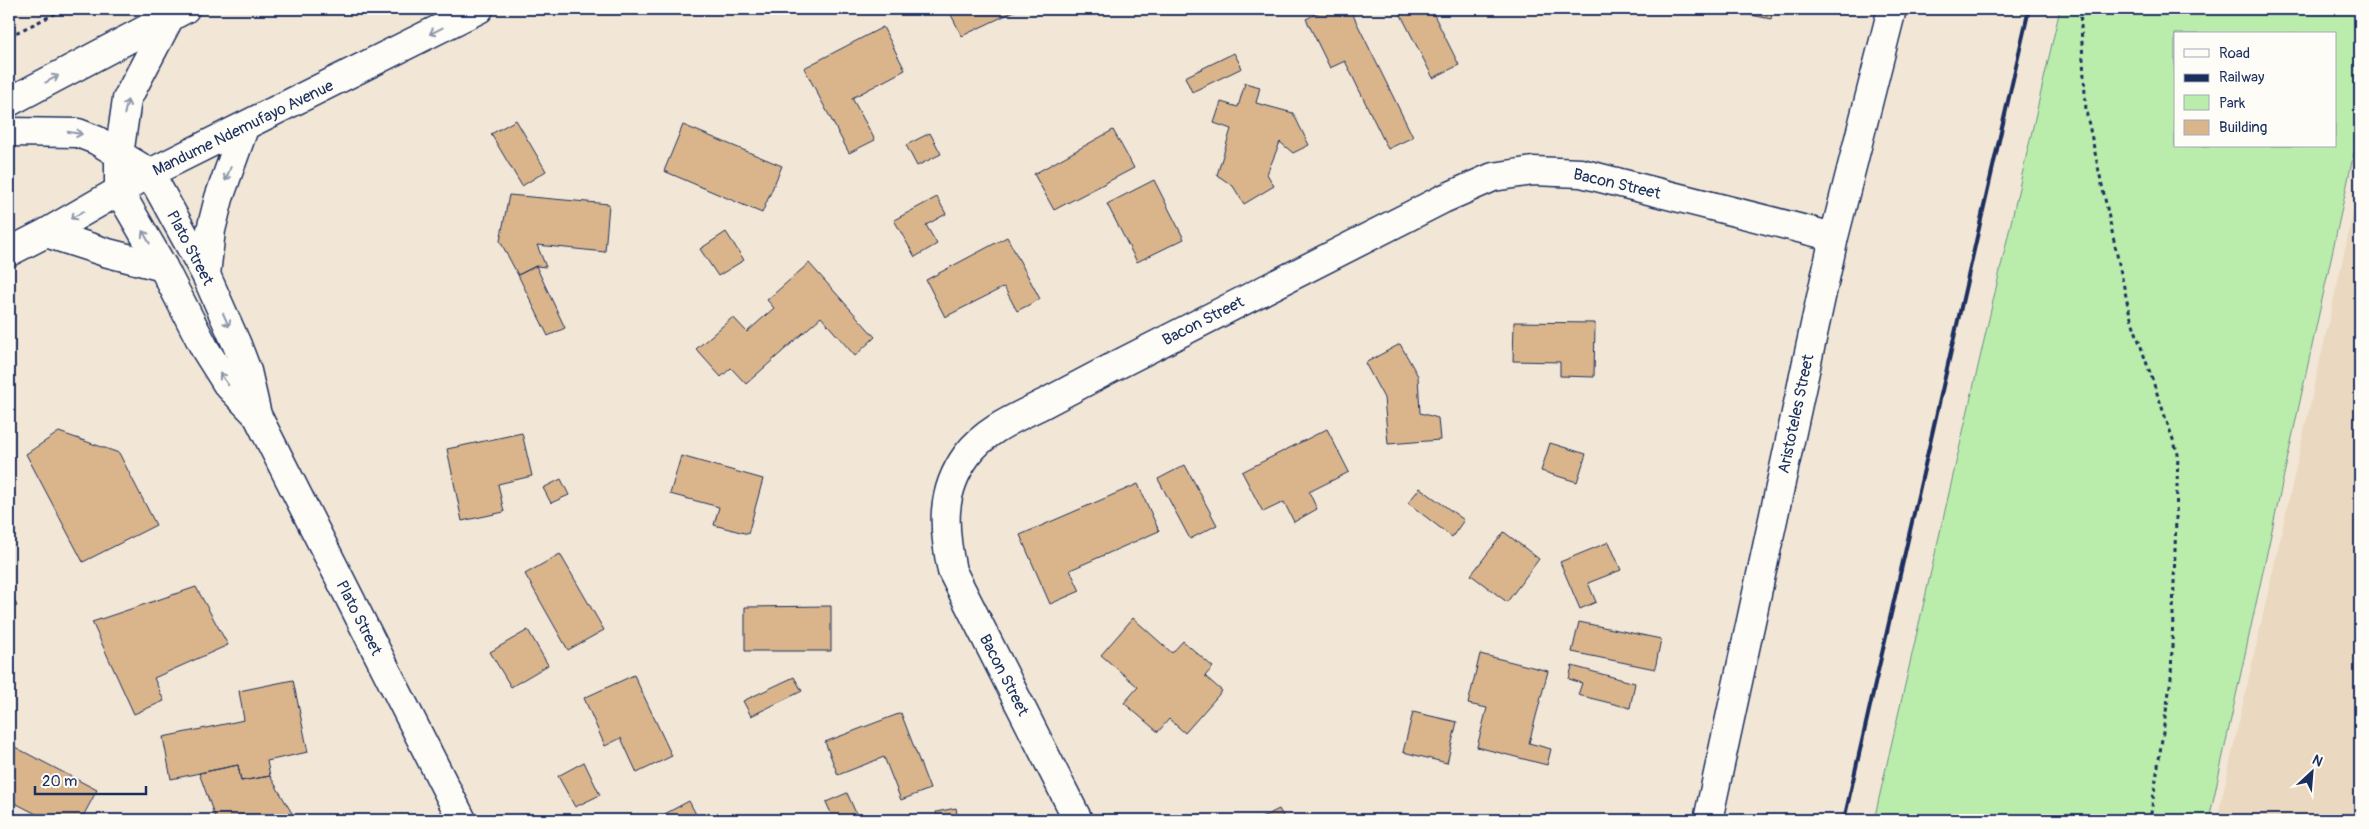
<svg xmlns="http://www.w3.org/2000/svg" width="2369" height="829" viewBox="0 0 2369 829" font-family="Pangolin,sans-serif">
	<rect width="100%" height="100%" fill="#f2e7d7"/>
	<filter id="ink" filterUnits="userSpaceOnUse"><feTurbulence type="fractalNoise" baseFrequency=".02" numOctaves="2"/><feDisplacementMap in="SourceGraphic" scale="10" xChannelSelector="R" yChannelSelector="G"/><feConvolveMatrix kernelMatrix="1 2 1 2 8 2 1 2 1" color-interpolation-filters="sRGB"/></filter>
	<g filter="url(#ink)">
		<path fill="#ebd8c0" d="M2360,182V820H2217Z"/>
		<path fill="#baecac" stroke="#6a8e85" fill-rule="evenodd" d="M2060,9H2360V125L2209,820H1874ZM2175,34H2335V146H2175Z"/>
		<path fill="#dab58b" stroke="#1b2f5e" d="M948,9H1019L962,36Z
			M1325,9H1350L1413,137L1388,149L1345,61L1330,68L1306,19Z
			M1398,9H1431L1459,65L1433,78Z
			M1742,9H1773L1771,19L1741,13Z
			M883,27L905,70L852,98L875,140L849,153L804,68Z
			M1234,53L1242,68L1192,92L1185,77Z
			M1245,83L1260,87L1256,103L1293,113L1309,145L1293,153L1280,142L1267,174L1274,186L1244,204L1233,186L1217,175L1231,129L1214,123L1221,102L1238,107Z
			M516,120L546,171L522,186L491,134Z
			M683,125L782,166L762,213L664,171Z
			M1113,130L1134,168L1054,210L1034,174Z
			M930,133L941,154L917,166L906,145Z
			M1154,180L1184,239L1137,262L1107,204Z
			M509,195L609,204L605,252L537,245L546,267L536,266L518,275L500,241Z
			M937,197L946,214L926,225L937,244L915,257L894,220Z
			M726,232L744,260L718,276L700,249Z
			M1007,237L1040,299L1017,311L1004,287L945,317L926,280Z
			M809,263L875,337L855,356L821,317L746,384L731,368L721,377L696,349L733,317L747,332L774,308L767,300Z
			M536,266L565,328L548,336L518,275Z
			M1514,322L1595,323L1594,377L1560,376V362L1513,361Z
			M1400,344L1418,376L1420,413L1438,418L1440,440L1388,444L1384,398L1365,363Z
			M1327,429L1349,472L1309,492L1317,509L1294,522L1284,502L1263,512L1242,472Z
			M59,432L119,453L156,525L83,562L26,454Z
			M522,433L532,476L498,484L504,512L462,521L447,449Z
			M1550,443L1586,454L1577,482L1541,471Z
			M681,456L763,479L748,534L714,525L719,507L670,494Z
			M1185,465L1217,525L1190,539L1158,479Z
			M561,479L569,495L551,503L543,488Z
			M1138,484L1159,531L1070,570L1080,591L1050,604L1020,535Z
			M1420,488L1464,520L1452,537L1408,503Z
			M1504,532L1539,559L1507,602L1471,575Z
			M1609,542L1621,570L1588,583L1596,602L1580,609L1560,562Z
			M560,554L604,630L568,650L525,574Z
			M196,587L228,645L154,678L164,701L134,714L92,622Z
			M9,588L17,606L9,609Z
			M831,606V651H745V607Z
			M1133,618L1172,653L1183,641L1213,667L1205,676L1222,691L1185,733L1169,719L1158,732L1124,703L1138,687L1101,655Z
			M1579,622L1661,639L1655,669L1572,652Z
			M528,630L548,665L511,687L490,652Z
			M1480,654L1548,671L1529,743L1551,749L1547,765L1477,747L1487,708L1468,704Z
			M1572,666L1635,683L1630,708L1578,695L1582,683L1569,679Z
			M634,675L672,756L637,773L621,738L605,746L584,698Z
			M794,677L802,691L751,716L743,701Z
			M293,680L308,752L267,761L270,776L241,781L238,765L171,779L163,737L244,720L239,691Z
			M1413,712L1457,722L1447,763L1403,752Z
			M901,713L930,789L901,800L884,757L838,775L825,742Z
			M9,744L97,790L81,820H48L9,800Z
			M584,762L600,795L575,807L558,776Z
			M238,765L241,781L270,776L296,820H216L199,773Z
			M847,793L859,820H834L826,802Z
			M689,801L699,820H663L661,816Z
			M956,808L958,820H938L936,812Z
			M1279,809L1285,820H1257Z"/>
		<g fill="none" stroke-linecap="round" stroke-linejoin="round">
			<g stroke="#1b2f5e" stroke-width="31">
				<path id="minor" d="M1078,820L952,571C943,528 940,492 967,455C986,429 1018,417 1045,403C1070,390 1094,377 1119,364C1227,309 1335,254 1443,199L1493,177L1533,171L1581,173L1834,237
					M1708,820L1834,237L1892,9"/>
			</g>
			<g stroke="#1b2f5e" stroke-width="31">
				<path id="tertiary" d="M170,17L127,99L119,155V191L163,267L205,349L227,384L256,414
					M9,132L78,133L96,140L150,173L206,275L237,345L247,371L257,415L462,820"/>
			</g>
			<g stroke="#1b2f5e" stroke-width="31">
				<path id="primary" d="M9,102L185,9
					M46,233L108,253L163,267
					M9,252L46,233L150,173L479,9
					M206,275L211,230L219,198L244,128"/>
			</g>
			<path stroke="#1b2f5e" stroke-width="3" stroke-dasharray="4 4" stroke-linecap="butt" d="M2080,9L2086,111L2130,315L2178,454L2171,678L2150,820
				M9,36L65,9"/>
			<use href="#minor" stroke="#fdfcf7" stroke-width="28"/>
			<use href="#tertiary" stroke="#fdfcf7" stroke-width="28"/>
			<use href="#primary" stroke="#fdfcf7" stroke-width="28"/>
			<path stroke="#1b2f5e" stroke-width="4" d="M1844,820L2029,9"/>
		</g>
		<defs><path id="oneway-shaft" d="M-6 0H5M1.5-3L5.5 0L1.5 3" fill="none" stroke-width="1.6" stroke-linecap="round" stroke-linejoin="round" transform="scale(1.25)"/></defs>
		<g stroke="#8c96aa">
			<use href="#oneway-shaft" transform="translate(436 31) rotate(153)"/>
			<use href="#oneway-shaft" transform="translate(52 79) rotate(-28)"/>
			<use href="#oneway-shaft" transform="translate(126 107) rotate(-77)"/>
			<use href="#oneway-shaft" transform="translate(75 133) rotate(10)"/>
			<use href="#oneway-shaft" transform="translate(228 174) rotate(111)"/>
			<use href="#oneway-shaft" transform="translate(77 215) rotate(150)"/>
			<use href="#oneway-shaft" transform="translate(146 237) rotate(-120)"/>
			<use href="#oneway-shaft" transform="translate(226 320) rotate(66)"/>
			<use href="#oneway-shaft" transform="translate(224 379) rotate(-125)"/>
		</g>
	</g>
	<g text-anchor="middle" dominant-baseline="central" stroke-width="4" stroke-linejoin="round" paint-order="stroke">
		<g font-size="16" fill="#1b2f5e" stroke="#fdfcf7">
			<text transform="translate(243 128) rotate(-26)">Mandume Ndemufayo Avenue</text>
			<text transform="translate(1617 184) rotate(13)">Bacon Street</text>
			<text transform="translate(190 248) rotate(62)">Plato Street</text>
			<text transform="translate(1203 321) rotate(-27)">Bacon Street</text>
			<text transform="translate(1796 414) rotate(-78)">Aristoteles Street</text>
			<text transform="translate(359 618) rotate(63)">Plato Street</text>
			<text transform="translate(1004 675) rotate(63)">Bacon Street</text>
		</g>
	</g>
	<rect width="2369" height="829" fill="none" stroke="#fdfcf7" stroke-width="30"/>
	<rect x="15" y="15" width="2339" height="799" fill="none" stroke="#1b2f5e" stroke-width="2" filter="url(#ink)"/>
	<rect x="2174" y="32" width="162" height="115" fill="#fdfcf7" stroke="#a3aaba"/>
	<rect x="2184" y="49" width="25" height="8" fill="#fdfcf7" stroke="#a3aaba"/>
	<text x="2219" y="58" font-size="15" fill="#1b2f5e">Road</text>
	<rect x="2184" y="74" width="25" height="8" fill="#1b2f5e" stroke="#a3aaba"/>
	<text x="2219" y="82" font-size="15" fill="#1b2f5e">Railway</text>
	<rect x="2184" y="95" width="25" height="15" fill="#baecac" stroke="#a3aaba"/>
	<text x="2219" y="108" font-size="15" fill="#1b2f5e">Park</text>
	<rect x="2184" y="120" width="25" height="15" fill="#dab58b" stroke="#a3aaba"/>
	<text x="2219" y="132" font-size="15" fill="#1b2f5e">Building</text>
	<g transform="translate(2312 772) rotate(26)" stroke="#fdfcf7" stroke-width="4" paint-order="stroke">
	<path d="M0-4L9 19L0 12L-9 19Z" fill="#1b2f5e"/>
	<text y="-8" font-size="14" font-weight="bold" text-anchor="middle" fill="#1b2f5e">N</text>
	</g>
	<path d="M35 786v8h111v-8" fill="none" stroke="#1b2f5e" stroke-width="2.5"/>
	<text x="42" y="786" font-size="15" fill="#1b2f5e" stroke="#fdfcf7" stroke-width="4" paint-order="stroke">20 m</text>
</svg>
